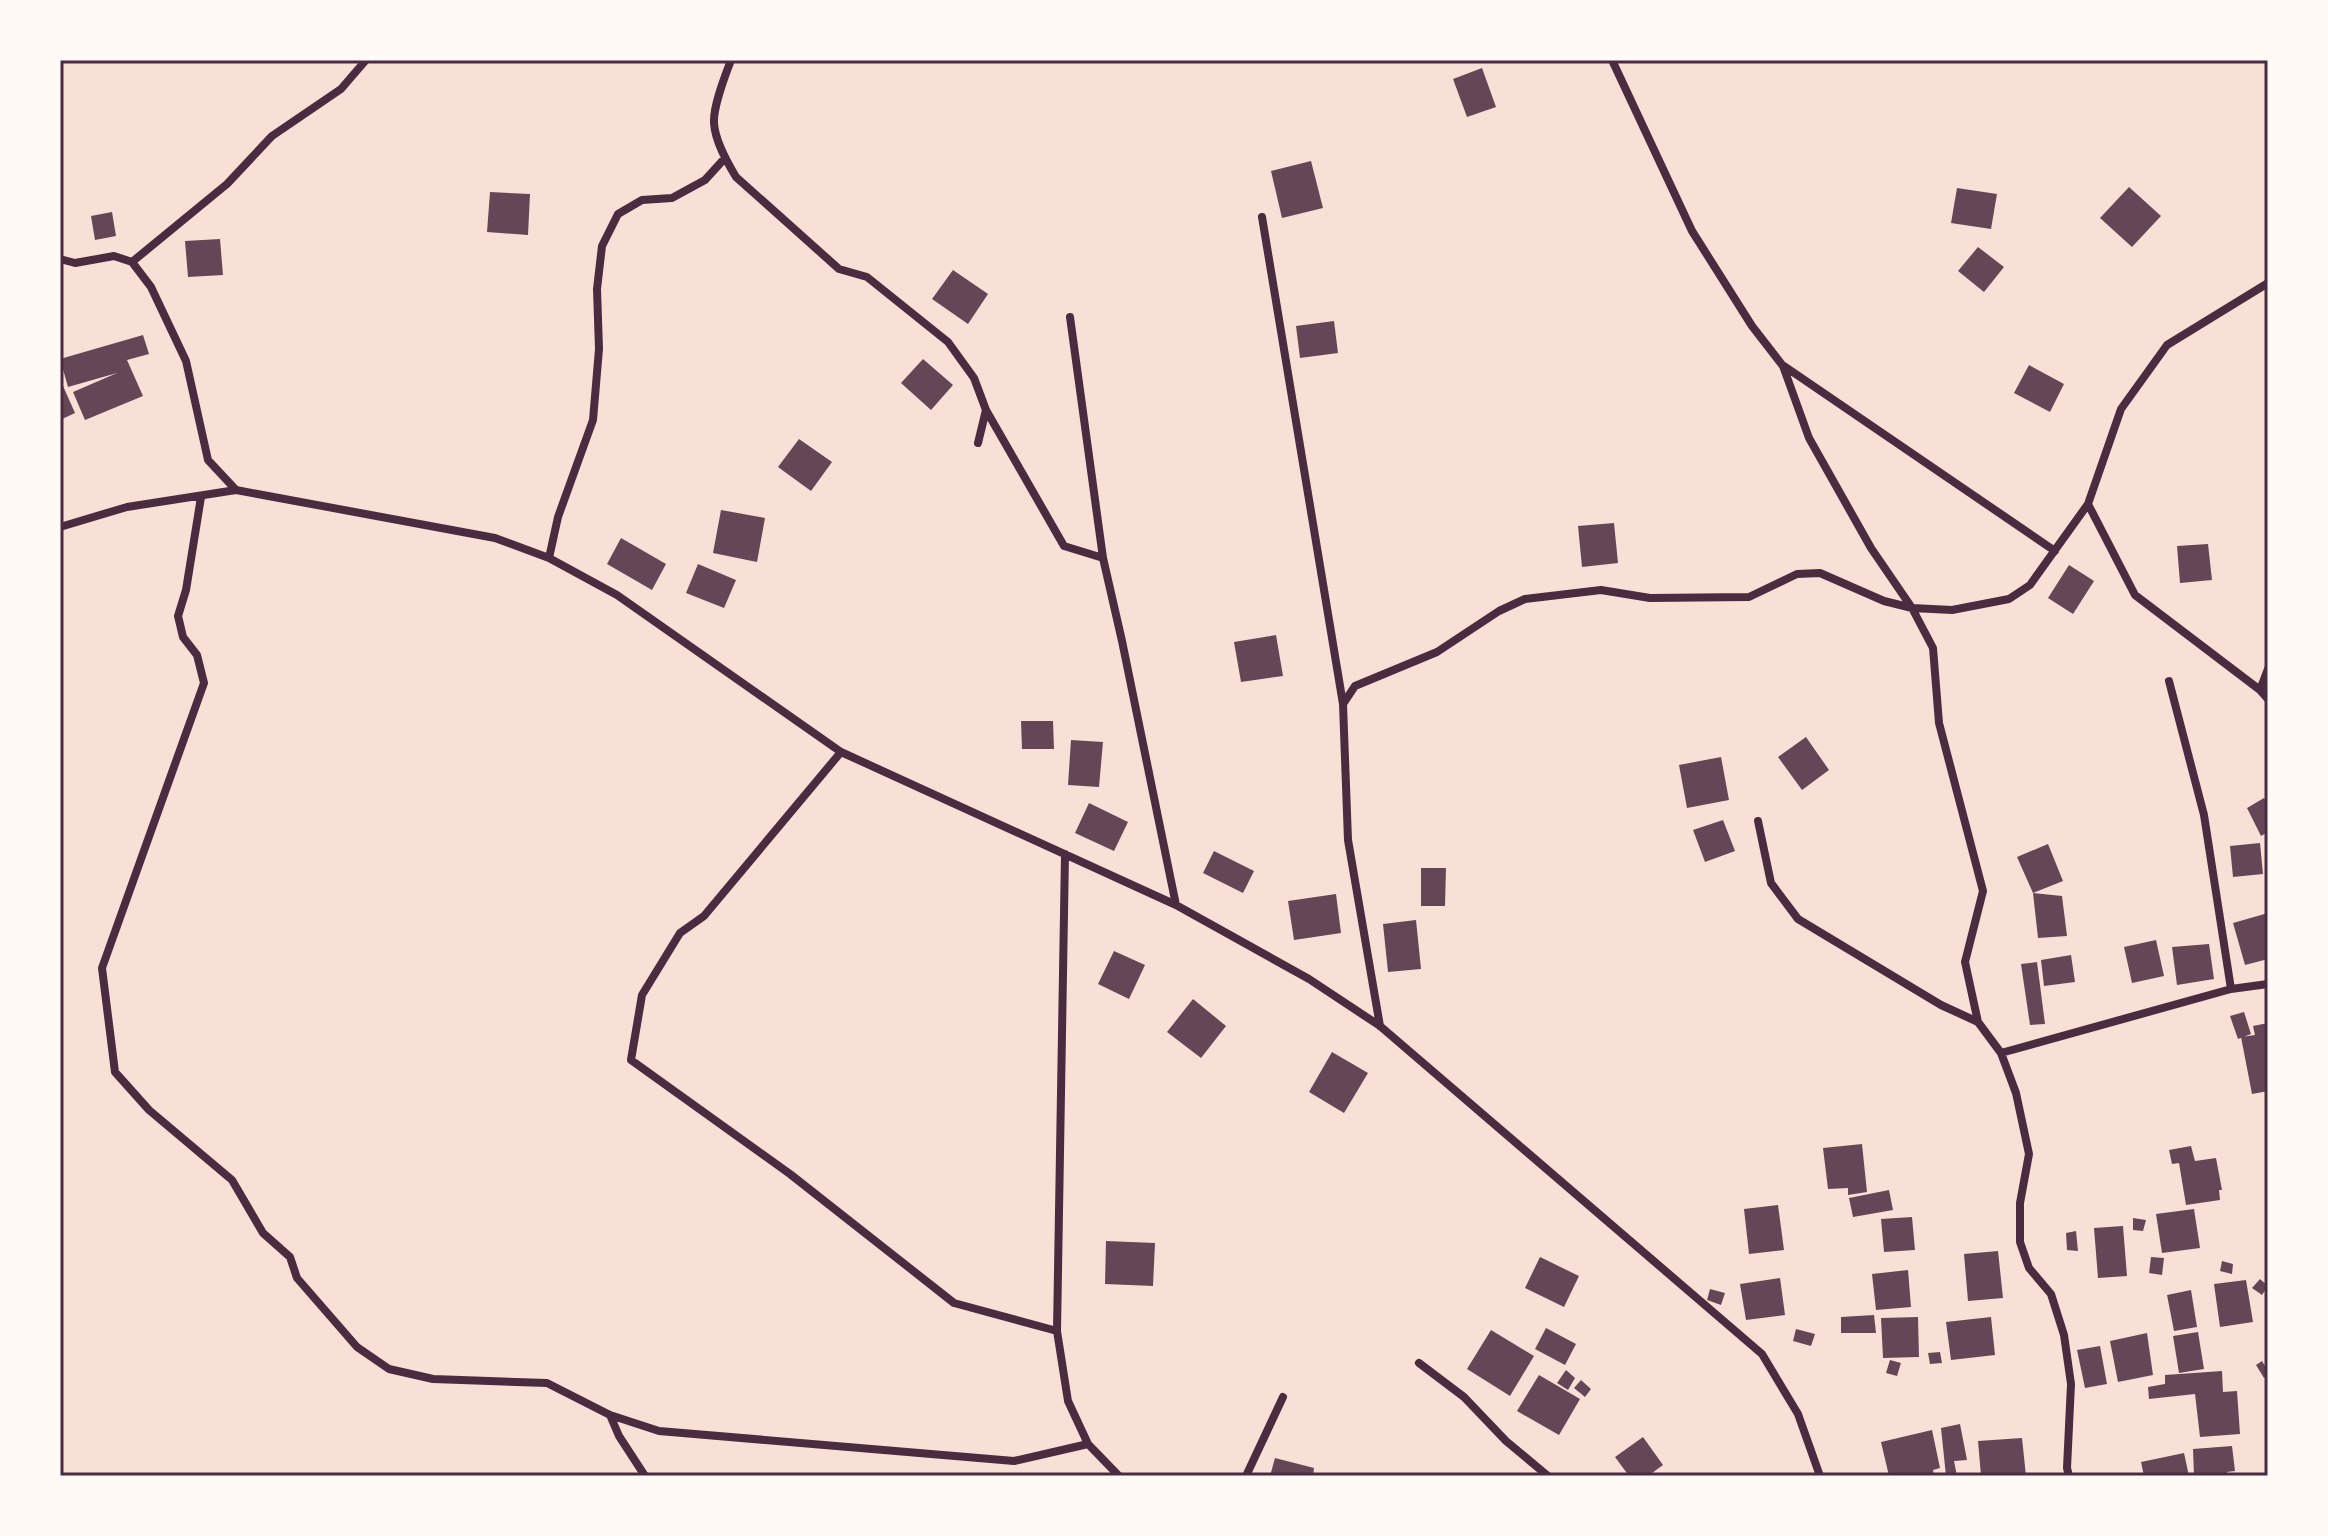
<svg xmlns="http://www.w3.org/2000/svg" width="2328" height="1536" viewBox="0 0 2328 1536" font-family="Quicksand,sans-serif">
	<rect width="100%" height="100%" fill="#f7e1d7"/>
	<path fill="#644757" d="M1482,68L1496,107L1467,117L1453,79Z
		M1311,161L1323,208L1282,218L1271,171Z
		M2129,187L2161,216L2132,247L2100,218Z
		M1957,188L1997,194L1991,229L1951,223Z
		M490,192L530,194L528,235L487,232Z
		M112,212L116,236L95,240L91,216Z
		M220,239L223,275L188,277L185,241Z
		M1978,247L2004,267L1984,292L1958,271Z
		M953,270L988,294L968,324L932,299Z
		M1334,321L1338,353L1300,358L1296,326Z
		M143,335L149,354L127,360L143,396L85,420L73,392L117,373L68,387L60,359Z
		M923,359L953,385L931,410L901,383Z
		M2029,365L2064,384L2050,412L2014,393Z
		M60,379L75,413L60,420Z
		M799,439L832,462L811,491L778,467Z
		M721,510L765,518L757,562L713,553Z
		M1614,523L1618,563L1582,567L1578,526Z
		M621,538L666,564L652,590L607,564Z
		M2208,544L2212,580L2180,583L2177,546Z
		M698,564L736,580L724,608L686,593Z
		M2069,565L2094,581L2073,614L2048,598Z
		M1276,635L1283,676L1241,682L1234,642Z
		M1021,721H1053L1054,749H1022Z
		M1806,737L1829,770L1802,790L1778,757Z
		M1071,740L1103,742L1099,787L1068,785Z
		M1721,757L1729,800L1687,808L1679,765Z
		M2264,798L2268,805V832L2261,836L2247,808Z
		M1089,803L1128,822L1114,851L1075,833Z
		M1723,820L1735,851L1705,862L1693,830Z
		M2260,843L2263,874L2233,877L2230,846Z
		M2048,844L2063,881L2033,893L2017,857Z
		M1214,851L1254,871L1243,893L1203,873Z
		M1421,868H1446L1445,906H1421Z
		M2033,893L2062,896L2067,936L2038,938Z
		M1336,894L1341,933L1294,940L1288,901Z
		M2268,913V959L2245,965L2233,923Z
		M1416,920L1421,969L1388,972L1383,924Z
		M2156,940L2164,976L2132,983L2124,947Z
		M2209,944L2214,979L2177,985L2172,947Z
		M1114,951L1145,965L1129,999L1098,984Z
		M2071,955L2075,982L2044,986L2041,960Z
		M2037,962L2045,1024L2030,1025L2021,964Z
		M1193,999L1226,1026L1201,1058L1167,1032Z
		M2244,1012L2251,1034L2238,1039L2230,1016Z
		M2268,1023V1091L2252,1094L2241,1037L2255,1035L2253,1026Z
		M1332,1052L1368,1073L1344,1113L1309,1092Z
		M1862,1144L1867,1192L1848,1195V1188L1828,1189L1823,1148Z
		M2191,1146L2195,1161L2216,1158L2222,1190H2219L2220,1200L2186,1205L2179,1163L2172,1164L2169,1150Z
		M1889,1190L1893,1210L1853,1217L1849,1198Z
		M1778,1205L1784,1250L1749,1254L1744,1209Z
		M2194,1209L2200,1248L2162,1253L2156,1214Z
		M1912,1217L1915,1250L1884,1252L1881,1219Z
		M2133,1218L2146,1220L2143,1231L2133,1230Z
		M2123,1226L2127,1276L2098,1278L2094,1228Z
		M2076,1231L2078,1251L2067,1250L2066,1233Z
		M1106,1241L1155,1243L1153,1286L1105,1284Z
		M1998,1251L2003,1298L1968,1301L1964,1254Z
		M1540,1257L1579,1276L1564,1307L1525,1288Z
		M2151,1257L2164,1258L2162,1275L2149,1273Z
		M2222,1261L2233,1264L2232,1274L2220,1271Z
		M1908,1270L1911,1307L1876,1310L1872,1274Z
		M1780,1278L1785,1315L1746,1320L1740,1284Z
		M2260,1279L2268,1286L2262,1295L2252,1288Z
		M2246,1280L2253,1322L2220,1327L2214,1284Z
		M1710,1289L1725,1293L1721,1305L1707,1300Z
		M2191,1290L2197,1327L2174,1331L2167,1295Z
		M1874,1315L1876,1333H1841V1317Z
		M1918,1317L1919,1357L1883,1358L1881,1318Z
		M1991,1317L1995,1355L1951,1360L1946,1322Z
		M1546,1328L1576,1344L1565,1365L1535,1349Z
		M1796,1329L1815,1334L1811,1346L1793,1341Z
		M1491,1330L1534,1356L1510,1396L1467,1369Z
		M2198,1332L2204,1369L2179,1373L2173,1336Z
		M2147,1333L2153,1375L2118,1382L2110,1341Z
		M2100,1346L2107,1384L2085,1388L2077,1350Z
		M1940,1352L1942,1363L1930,1364L1928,1353Z
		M1890,1360L1901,1363L1897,1376L1886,1373Z
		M2262,1361L2268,1371V1375L2264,1378L2256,1365Z
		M1566,1370L1575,1378L1568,1390L1557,1383Z
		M2222,1371L2223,1392L2237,1391L2240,1434L2200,1437L2195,1394L2149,1399L2148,1387L2165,1384V1375Z
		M1539,1375L1580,1399L1559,1435L1517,1411Z
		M1581,1380L1591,1389L1585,1397L1574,1388Z
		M1960,1424L1967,1460L1954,1461L1957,1476H1946L1941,1428Z
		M1932,1430L1940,1468L1933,1470L1934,1476H1889L1881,1442Z
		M1643,1437L1663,1465L1648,1476H1629L1615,1457Z
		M2022,1438L2026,1476H1981L1978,1441Z
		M2232,1446L2235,1471L2227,1472L2228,1476H2194L2193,1449Z
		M2184,1453L2189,1476H2144L2141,1462Z
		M1275,1458L1314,1468L1313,1476H1270Z"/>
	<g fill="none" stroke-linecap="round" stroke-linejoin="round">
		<path stroke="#4a2c40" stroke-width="8" d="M731,60C725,76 713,106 714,123C715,141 727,162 736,177L839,269L867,277L948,342L974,378L986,410L978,443
			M1612,60L1692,231L1752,326L1783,366L1809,438L1871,548L1912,608L1933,648L1939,723L1983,891L1965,962L1978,1022L2001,1053L2016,1093L2029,1154L2020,1203V1242L2029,1268L2051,1294L2064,1335L2071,1384L2067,1468L2069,1476
			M1262,217L1343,704
			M60,259L75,263L114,256L132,262L151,287L186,361L208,460L236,490
			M132,262L227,184L272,136L341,89L366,60
			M1070,317L1103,558L1122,641L1176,905
			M1784,366L2055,551
			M986,410L1064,546L1103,558
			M201,497L186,590L178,616L183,637L197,655L204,683L102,968L115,1072L149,1110L232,1180L263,1233L290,1257L297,1278L357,1347L389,1369L433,1379L547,1383L610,1415L659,1431L1014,1461L1088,1444
			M2088,504L2135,595L2260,690L2268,699
			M60,527L127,507L236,490L495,538L549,558L617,595L841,752L1176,905L1309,979L1380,1026L1762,1354L1798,1414L1820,1476
			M549,558L558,517L593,420L599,349L597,289L602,246L618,214L642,200L672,198L705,180L725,158
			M2169,681L2204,815L2231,989
			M2260,690L2268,669
			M841,752L704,916L680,933L642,995L631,1060L790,1174L954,1303L1057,1331
			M1758,821L1771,883L1798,919L1941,1005L1978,1022
			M1065,854L1057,1331L1068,1401L1088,1444L1119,1476
			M1380,1026L1348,840L1343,704L1355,686L1437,652L1499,611L1525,599L1601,590L1650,598L1749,597L1797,574L1820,573L1884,601L1912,608L1952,610L2009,599L2030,585L2088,504L2121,409L2167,345L2268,283
			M2001,1053L2231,989L2268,984
			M1419,1363L1464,1397L1506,1441L1548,1476
			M610,1415L619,1436L645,1476
			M1246,1476L1283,1397"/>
	</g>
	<rect width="2328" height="1536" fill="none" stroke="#fffaf5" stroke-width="124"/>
	<rect x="62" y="62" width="2204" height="1412" fill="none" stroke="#4a2c40" stroke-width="3"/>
</svg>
